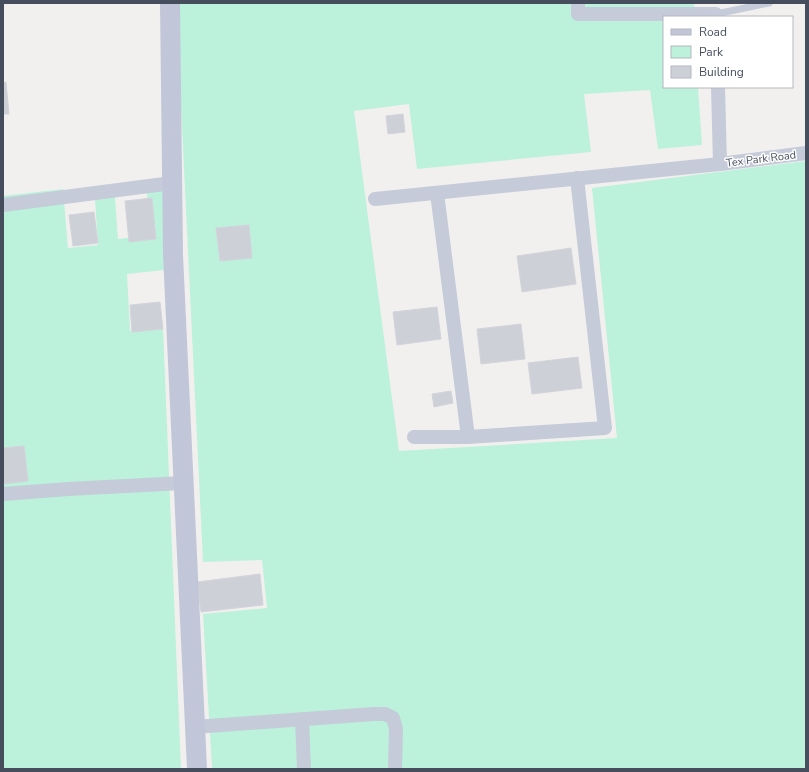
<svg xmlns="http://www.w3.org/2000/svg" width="809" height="772" viewBox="0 0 809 772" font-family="'Nunito Sans',sans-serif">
	<rect width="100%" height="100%" fill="#f2f0ef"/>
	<path fill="#bcf1dc" d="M176,3H694L695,17H664V87H698L702,145L658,149L650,90L584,94L591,152L417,169L409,104L354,111L399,451L617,438L592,188L806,161V769H212L203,614L267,608L262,560L203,562Z
		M63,189L68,248L98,245L95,199L115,197L118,239L149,235L147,192L163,190L164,270L127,274L130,331L163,328L181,769H3V196Z"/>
	<path fill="#ced0d7" stroke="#d3d4db" d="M6,82L9,114H3V83Z
		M403,114L405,132L388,134L386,116Z
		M152,198L156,239L129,242L125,201Z
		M94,212L98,243L73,246L69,215Z
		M249,225L252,258L220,261L216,228Z
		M571,248L576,284L522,292L517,256Z
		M160,302L163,329L132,332L130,305Z
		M437,307L441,339L397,345L393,312Z
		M521,324L525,359L481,364L477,329Z
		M578,357L582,388L532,394L528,363Z
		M451,391L453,403L434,407L432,394Z
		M24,446L28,481L3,484V448Z
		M260,574L263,605L201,612L197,582Z"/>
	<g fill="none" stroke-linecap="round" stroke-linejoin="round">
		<path stroke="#c5cbd8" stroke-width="7" d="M716,14L769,3"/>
		<path stroke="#c5cbd8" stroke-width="14" d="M578,3V14H716
			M718,87L720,164L806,153
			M437,193L468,437
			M375,199L720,164
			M3,205L172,183
			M414,437H468L605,428L577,178
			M3,494L68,489L183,483
			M302,719L304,769
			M195,727L374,714H385L393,718L396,729L395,769"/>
		<path stroke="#c1c7d9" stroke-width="20" d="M170,3L173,255L197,769"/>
	</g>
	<g text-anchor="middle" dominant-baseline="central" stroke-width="3" stroke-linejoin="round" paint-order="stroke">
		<g font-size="11" fill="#464e5e" stroke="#fff">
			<text transform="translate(761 159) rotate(-7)">Tex Park Road</text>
		</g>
	</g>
	<rect width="809" height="772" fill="none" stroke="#464e5e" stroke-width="8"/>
	<rect x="663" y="16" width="130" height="72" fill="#ffffff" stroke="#b5b8bf"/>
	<rect x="671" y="29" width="20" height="6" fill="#c1c7d9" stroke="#b5b8bf"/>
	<text x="699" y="36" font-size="12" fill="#464e5e">Road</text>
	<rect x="671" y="46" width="20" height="12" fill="#bcf1dc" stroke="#b5b8bf"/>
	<text x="699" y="56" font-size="12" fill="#464e5e">Park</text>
	<rect x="671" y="66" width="20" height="12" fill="#ced0d7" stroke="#b5b8bf"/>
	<text x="699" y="76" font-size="12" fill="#464e5e">Building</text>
</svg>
